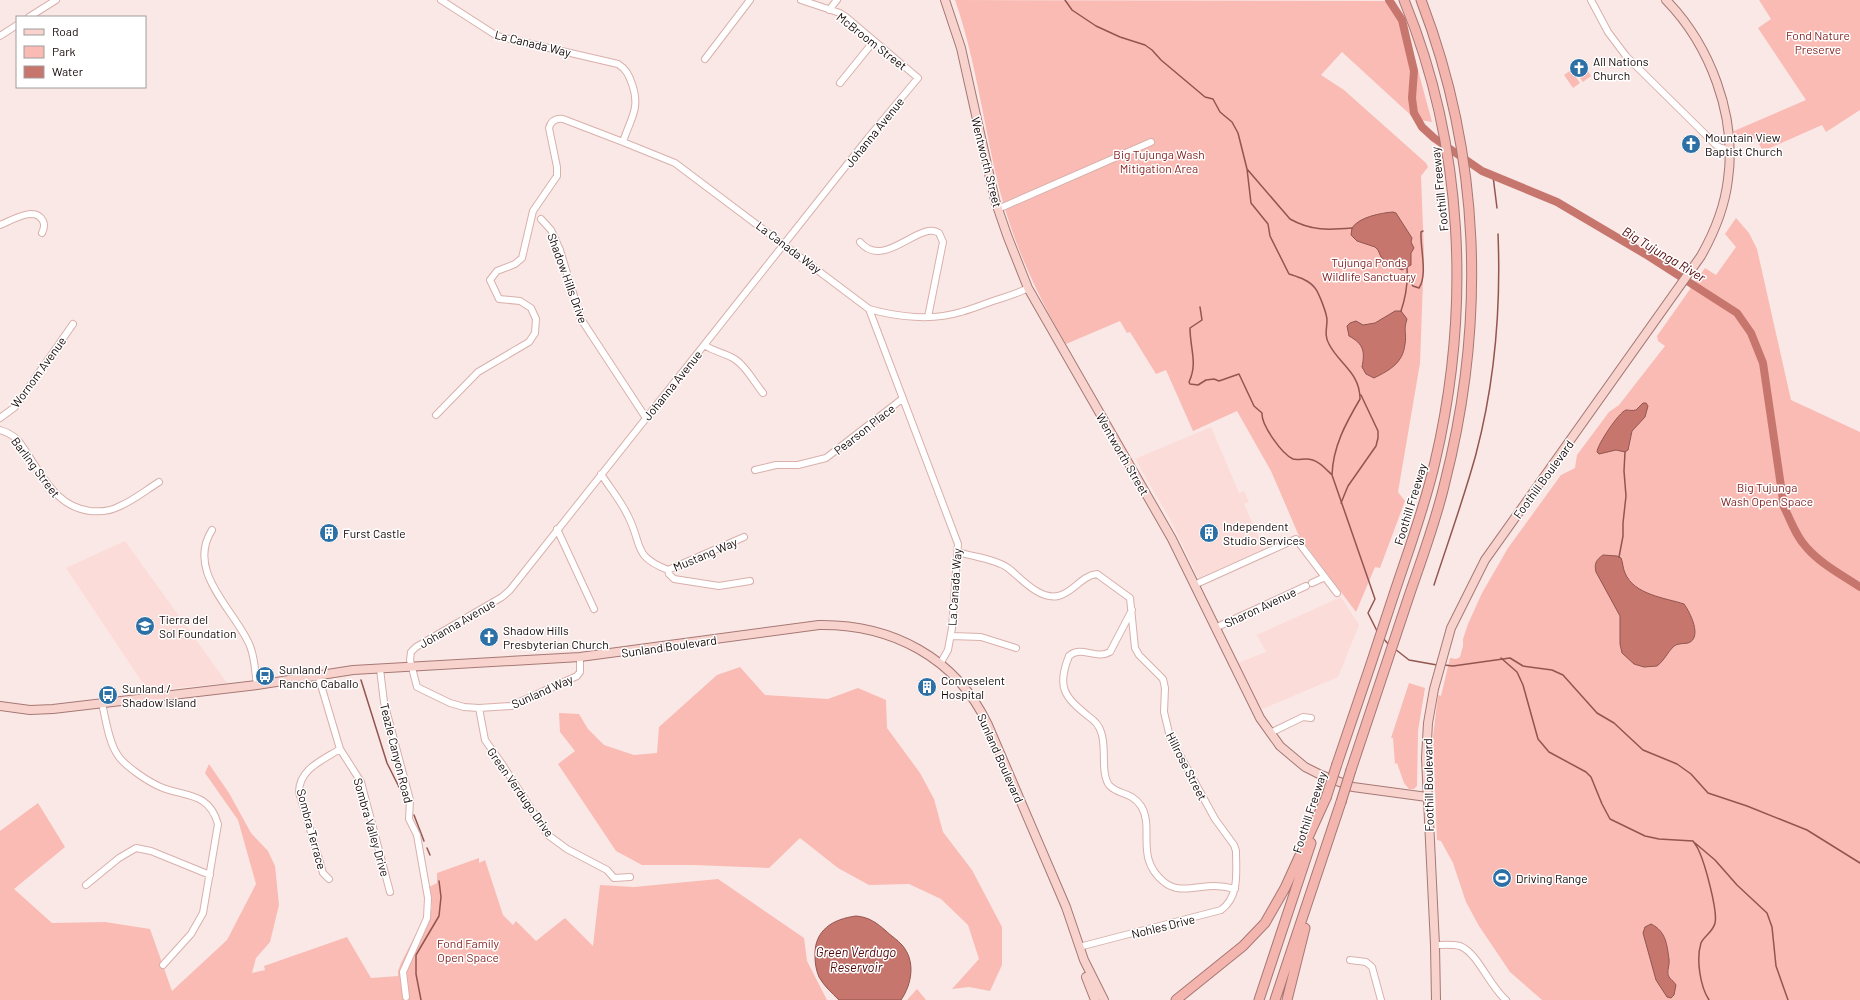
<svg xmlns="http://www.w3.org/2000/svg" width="1860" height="1000" viewBox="0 0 1860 1000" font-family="Barlow,sans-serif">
	<rect width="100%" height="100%" fill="#fae8e6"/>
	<path fill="#fbdcd8" d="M1211,427L1239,493L1244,491L1249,502L1244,504L1264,549L1198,578L1170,519L1135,459Z
		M125,541L227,683L148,691L66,568Z
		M1341,597L1359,625L1338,677L1260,710L1238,663L1266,652L1257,635Z"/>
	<path fill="#f9bbb4" d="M955,0L1395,1L1415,59L1432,122L1415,119L1342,52L1321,75L1344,90L1426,163L1428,167L1421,176L1424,254L1420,363L1398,492L1405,501L1380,568L1375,567L1356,612L1299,536L1271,471L1237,411L1193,431L1166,370L1156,374L1130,332L1127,333L1120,321L1066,344C1038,297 1015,247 1001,195C984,130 977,63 955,0Z
		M1759,0H1860V110L1826,132L1822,125L1763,151L1756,139L1753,138L1736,143L1734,131L1806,100L1758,28L1771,19Z
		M1579,58L1591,76L1583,82L1570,65Z
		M1571,70L1580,83L1573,88L1564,75Z
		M1736,218L1749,233L1757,249L1791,400L1860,432V1000H1542L1510,972L1479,926L1466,902L1453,863L1441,841L1437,840L1433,737L1438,695L1441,696L1450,658L1456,659L1460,657L1463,646V639L1468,624L1482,593L1508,548L1561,475L1575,468L1577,455L1609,412L1619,405L1665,346L1658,341L1657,336L1705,268L1716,275L1736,247L1725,234Z
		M740,667L765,695L828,699L858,688L886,700L887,728L920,773L934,799L943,832L972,870L1002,927V965L990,991L969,987L952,989L979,959L968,925L941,899L909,884L869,885L838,868L800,838L769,868L694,865H642L616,851L558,764L575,751L560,732L559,713L579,714L588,729L604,745L634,755L657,753L659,727L717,675Z
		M1409,683L1425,688L1418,731L1417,786L1414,789H1409L1404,783L1397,763L1395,764L1393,738H1391Z
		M209,764L229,793L251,833L268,851L275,866L279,905L270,942L256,958L252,973L265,970L264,966L347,937L371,978L398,976V971L401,963L425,916L426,921L432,908L429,887L437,883V873L479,858V863L485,860L503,915L513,925L516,921L536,941L565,918L593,946L600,885L634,887L718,879L804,938L807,961L827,1000H0V831L38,803L65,847L14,889L52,923L105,922L150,929L172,991L227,940L256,884L238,820L205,773Z
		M917,989L926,1000H907Z"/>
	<path fill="#c7766e" stroke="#92554f" d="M1393,212L1396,213L1412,238L1411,242L1414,248L1411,253V265L1402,270L1393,266L1381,257L1378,250L1375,247L1357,241L1351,235L1352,228C1359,217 1381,213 1393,212Z
		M1395,311H1401L1407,319C1403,331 1407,334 1405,344C1403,363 1390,370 1374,378L1366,374L1362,367C1365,352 1364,344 1349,336L1347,326L1350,323L1356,321L1363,325L1375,323Z
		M1643,403H1646L1648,406L1645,417L1632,431L1628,450L1625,452L1616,450L1599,454L1597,452C1597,445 1619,412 1626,410C1629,410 1632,411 1636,410Z
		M1603,555L1617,556L1621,558C1623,563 1623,569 1625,573C1634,595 1666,598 1684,604C1690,612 1703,638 1688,643C1683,644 1677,643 1673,647C1667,653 1664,661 1657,666L1644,667L1634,664L1622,653L1620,644V616L1596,572C1594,564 1596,560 1603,555Z
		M856,916C869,917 877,923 886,931C891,936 898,940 902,945C916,961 912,984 901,1000H839C832,993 824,986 819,977C816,970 815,963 815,956C814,930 833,919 856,916Z
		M1651,924C1666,931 1667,945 1669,959C1670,965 1667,969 1668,975C1670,980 1674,981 1676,985L1674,995L1671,998L1667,997L1656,980L1643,933L1645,927Z"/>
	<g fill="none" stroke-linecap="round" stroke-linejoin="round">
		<path stroke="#92554f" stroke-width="1.5" d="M1065,0L1072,10L1096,26L1120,37L1145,45L1152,50L1161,60L1205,97L1213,99L1220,112L1232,122L1238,133L1247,169L1251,203L1268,224L1270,236L1289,274C1298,277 1309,280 1315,288C1319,293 1327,314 1327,320C1327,329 1324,335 1329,344C1338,363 1360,372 1360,399C1346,423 1333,446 1332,475L1375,599L1368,613L1377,631
			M1247,169L1290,219C1311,231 1329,230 1352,228
			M1493,176L1497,208
			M1408,279L1413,286L1419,288C1428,275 1420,248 1421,232L1423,231
			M1200,307L1202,320L1190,328C1190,349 1198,363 1189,382L1190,384L1198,385L1206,380L1214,379L1219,381L1239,374L1254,406L1262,413C1261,425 1282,454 1293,459C1296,460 1302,459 1306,459C1317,459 1324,467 1332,475
			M1401,311C1406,296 1408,283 1407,268
			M1341,503L1348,486L1376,446L1378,438V431L1361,395
			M1619,557L1623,536V523L1626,496L1624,471L1625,452
			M1434,585C1448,542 1464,498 1476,454C1495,382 1501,308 1498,234
			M1383,638L1389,645
			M1395,649L1409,660L1437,665
			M1501,658L1517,672L1523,685L1538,739L1549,752L1586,772L1591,777L1602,804L1610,819L1645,836L1659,839L1693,841C1695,844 1698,848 1699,851C1705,864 1718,911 1715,923C1713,932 1704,936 1701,943C1696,959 1700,986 1709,1000
			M1444,665L1453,666L1510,658L1523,666L1552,670L1563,675L1597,713L1614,723L1643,750L1677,764L1691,774L1708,793L1747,806L1807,830L1860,863
			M361,680L387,763L408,805
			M414,815L424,841
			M1695,843L1715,860L1737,885L1767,913L1772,927L1776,966L1788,1000
			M427,848L430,855
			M421,1000L416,974V955L439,916L441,897L439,881"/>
		<path stroke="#c7766e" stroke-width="8" d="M1389,0L1402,20L1414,71L1412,98L1414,113L1422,127L1434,138L1482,171L1557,202L1645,254L1737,313L1751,333L1763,363L1784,507C1791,521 1796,537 1807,548C1821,564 1842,575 1860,587"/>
		<g stroke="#d9b0ab" stroke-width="8">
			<path id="minor" d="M441,0L497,36L618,64C626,69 629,75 632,84C641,109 630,119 623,142L675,163L869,309L958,544L952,628L948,650L940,664
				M1591,0L1608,32L1626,56L1716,145L1721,148L1729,149
				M829,10L837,0
				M29,17L56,0
				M0,36L17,25
				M705,59L750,0
				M840,83L874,41
				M998,209L1151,142
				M541,219L551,230L560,250L581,319L646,418
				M0,225C11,221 35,205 43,221C45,225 44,229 42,233
				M860,242C884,271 919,220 939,233L943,242L928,317
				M869,309C897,317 932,321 961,312C972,309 982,305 993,301C1005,297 1017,294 1028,288
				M704,345C715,352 721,352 731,357C744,363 754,382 763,393
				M436,415L478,372L529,342L535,333L536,319L531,308L520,301L499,299L490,280L497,271L515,264L522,258L533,211L557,176V167L549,128C551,121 556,118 563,119L623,142
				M0,418L15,407L73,324
				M0,430C17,435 21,444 30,458C46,482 59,507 90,511C100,512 111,511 120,506C134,500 146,490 159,482
				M755,470L776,465H798L826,458L902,399
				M601,474C610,488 621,501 628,516C643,545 632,556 668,570L744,537
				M557,529L594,609
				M212,530C185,572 236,611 250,646C255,658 255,673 257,685
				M958,552C974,557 995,559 1008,568C1021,578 1039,600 1058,596C1073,593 1082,575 1097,574L1130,598L1135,648L1139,655L1163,679L1165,688L1164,712L1170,737L1215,819L1234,845L1236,851C1236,872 1240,896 1221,910L1079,947
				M668,570L669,574L674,579L719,586L750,581
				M1312,583L1325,577
				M1194,585L1296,539L1337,593
				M1132,610L1110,652C1096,660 1081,645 1069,656C1056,688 1065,697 1088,716C1094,720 1099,725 1101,732C1107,747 1100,772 1109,785C1117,795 1131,791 1141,806C1155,828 1134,858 1164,882C1178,894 1197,886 1214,886C1221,886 1228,887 1235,889
				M1215,628L1306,586
				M951,636L981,637L1016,648
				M580,657V672L577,676L511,706L479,708L464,707L450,703L417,687L410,660L411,652L416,647L502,597L510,590L868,138L918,78L846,17L840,13L801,0
				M380,669L384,702L410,800L409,819L417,835L428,898L427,918L403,972L406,997
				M318,675L340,749L361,782L390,892
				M102,704C106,719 108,740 117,754C124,766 150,783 163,788C188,797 209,793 218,824L203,913L191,934L163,965
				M479,708L485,740L502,764L548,835L567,849L607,870L614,878L630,877
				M1270,733L1303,717L1311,718
				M329,879L323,873L299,792C299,769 323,760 340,749
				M86,885L119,858L136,848L151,851L210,875
				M1435,945C1443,945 1452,944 1460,946C1478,953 1489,986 1506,1000
				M1350,960L1366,962L1372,967L1381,1000"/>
		</g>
		<g stroke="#a67874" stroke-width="10">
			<path id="major" d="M945,0L961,48L995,200L1007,235L1028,288L1172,539L1260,718L1280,746L1305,767L1321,775L1353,787L1427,797
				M0,706L30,710L53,709L257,685L353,670L580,657L819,625C891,624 956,657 988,725L1066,907L1084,960L1104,1000
				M1086,977L1095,1000
				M1436,1000L1435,945L1426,758L1428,723L1434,689L1451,628L1485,560L1701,256C1714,233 1725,206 1728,179C1737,116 1710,45 1666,0"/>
		</g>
		<g stroke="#a67874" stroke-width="11">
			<path id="highway" d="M1337,764C1357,706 1376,649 1395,591C1409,549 1425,506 1435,462C1471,309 1464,146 1404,0
				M1351,770C1370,712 1390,654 1409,596C1422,558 1436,521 1445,482C1486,321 1481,156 1421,0
				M1176,1000L1243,946L1265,923L1285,888L1326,798
				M1259,1000L1311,843
				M1275,1000L1341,802
				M1287,1000L1305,928"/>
		</g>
		<use href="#minor" stroke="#fff" stroke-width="6"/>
		<use href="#major" stroke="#f8d3ce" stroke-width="8"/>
		<use href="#highway" stroke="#f4b5ae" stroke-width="9"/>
		<g stroke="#a67874" stroke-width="11" stroke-linecap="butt">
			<path id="highway-bridge" d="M1326,798L1337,764
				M1341,802L1351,770"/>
		</g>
		<use href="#highway-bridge" stroke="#f4b5ae" stroke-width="9"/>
	</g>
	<defs>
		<g id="church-disc" transform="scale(1)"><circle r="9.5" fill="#2d70a6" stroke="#fff"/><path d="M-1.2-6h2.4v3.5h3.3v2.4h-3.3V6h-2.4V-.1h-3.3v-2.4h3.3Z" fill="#fff"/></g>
		<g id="building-disc" transform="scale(1)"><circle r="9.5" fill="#2d70a6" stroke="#fff"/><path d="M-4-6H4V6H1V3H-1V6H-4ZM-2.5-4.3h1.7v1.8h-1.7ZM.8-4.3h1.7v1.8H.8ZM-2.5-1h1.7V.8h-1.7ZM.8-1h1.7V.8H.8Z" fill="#fff"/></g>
		<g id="school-disc" transform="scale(1)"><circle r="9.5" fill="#2d70a6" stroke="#fff"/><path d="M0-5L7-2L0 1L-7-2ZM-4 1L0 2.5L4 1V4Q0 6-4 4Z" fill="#fff"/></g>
		<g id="bus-disc" transform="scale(1)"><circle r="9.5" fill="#2d70a6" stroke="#fff"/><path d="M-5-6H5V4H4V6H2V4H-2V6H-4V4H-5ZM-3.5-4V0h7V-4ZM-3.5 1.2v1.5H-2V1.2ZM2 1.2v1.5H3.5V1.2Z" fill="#fff"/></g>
		<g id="stadium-disc" transform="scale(1)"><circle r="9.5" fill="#2d70a6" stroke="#fff"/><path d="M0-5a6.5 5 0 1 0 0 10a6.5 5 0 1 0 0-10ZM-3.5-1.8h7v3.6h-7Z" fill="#fff"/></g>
	</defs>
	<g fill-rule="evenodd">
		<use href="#church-disc" x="1579" y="68"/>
		<use href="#church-disc" x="1691" y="144"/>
		<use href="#building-disc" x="329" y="533"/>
		<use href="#building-disc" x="1209" y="533"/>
		<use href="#school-disc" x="145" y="626"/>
		<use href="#church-disc" x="489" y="637"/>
		<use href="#bus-disc" x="265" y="676"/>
		<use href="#building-disc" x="927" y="687"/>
		<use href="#bus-disc" x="108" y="695"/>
		<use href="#stadium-disc" x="1502" y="878"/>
	</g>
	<g text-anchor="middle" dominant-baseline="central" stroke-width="3" stroke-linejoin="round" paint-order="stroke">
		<g font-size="12" fill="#821f1e" stroke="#fff">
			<text x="1818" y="35">Fond Nature<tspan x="1818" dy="14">Preserve</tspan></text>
			<text x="1159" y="154">Big Tujunga Wash<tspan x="1159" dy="14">Mitigation Area</tspan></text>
			<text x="1369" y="262">Tujunga Ponds<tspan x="1369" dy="14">Wildlife Sanctuary</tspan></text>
			<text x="1767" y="487">Big Tujunga<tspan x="1767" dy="14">Wash Open Space</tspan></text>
			<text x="468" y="943">Fond Family<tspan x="468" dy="14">Open Space</tspan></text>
		</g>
		<g font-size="12" fill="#150807" stroke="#fff">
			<text transform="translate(872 41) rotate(38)">McBroom Street</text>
			<text transform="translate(533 43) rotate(14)">La Canada Way</text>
			<text transform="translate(874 132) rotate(-51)">Johanna Avenue</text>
			<text transform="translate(987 162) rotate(76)">Wentworth Street</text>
			<text transform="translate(1439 189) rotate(-96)">Foothill Freeway</text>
			<text transform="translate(789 247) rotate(37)">La Canada Way</text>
			<text transform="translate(568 278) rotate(70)">Shadow Hills Drive</text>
			<text transform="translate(38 372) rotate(-54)">Wornom Avenue</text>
			<text transform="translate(672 385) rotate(-51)">Johanna Avenue</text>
			<text transform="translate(864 429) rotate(-38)">Pearson Place</text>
			<text transform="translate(1123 454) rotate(60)">Wentworth Street</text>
			<text transform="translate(36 467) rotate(53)">Barling Street</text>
			<text transform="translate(1543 479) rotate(-54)">Foothill Boulevard</text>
			<text transform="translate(1410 504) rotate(-73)">Foothill Freeway</text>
			<text transform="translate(705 554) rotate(-23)">Mustang Way</text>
			<text transform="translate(954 587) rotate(-86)">La Canada Way</text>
			<text transform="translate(1260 607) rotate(-25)">Sharon Avenue</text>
			<text transform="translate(457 623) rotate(-30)">Johanna Avenue</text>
			<text transform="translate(669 646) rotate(-8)">Sunland Boulevard</text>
			<text transform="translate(542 691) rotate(-24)">Sunland Way</text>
			<text transform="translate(397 753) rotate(76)">Teazle Canyon Road</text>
			<text transform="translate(1001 758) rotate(66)">Sunland Boulevard</text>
			<text transform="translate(1187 766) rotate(63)">Hillrose Street</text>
			<text transform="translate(1428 785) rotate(-91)">Foothill Boulevard</text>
			<text transform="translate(521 792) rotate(55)">Green Verdugo Drive</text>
			<text transform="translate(1309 812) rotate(-72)">Foothill Freeway</text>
			<text transform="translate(372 827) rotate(74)">Sombra Valley Drive</text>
			<text transform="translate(312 829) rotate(75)">Sombra Terrace</text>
			<text transform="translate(1163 926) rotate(-14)">Nohles Drive</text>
		</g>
		<g font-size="12" fill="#150807" stroke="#fff" text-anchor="start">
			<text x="1593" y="61">All Nations<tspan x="1593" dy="14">Church</tspan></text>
			<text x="1705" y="137">Mountain View<tspan x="1705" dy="14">Baptist Church</tspan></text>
			<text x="1223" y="526">Independent<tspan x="1223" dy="14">Studio Services</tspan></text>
			<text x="343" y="533">Furst Castle</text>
			<text x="159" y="619">Tierra del<tspan x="159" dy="14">Sol Foundation</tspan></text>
			<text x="503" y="630">Shadow Hills<tspan x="503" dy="14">Presbyterian Church</tspan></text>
			<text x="279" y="669">Sunland /<tspan x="279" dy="14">Rancho Caballo</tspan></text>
			<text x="941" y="680">Conveselent<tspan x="941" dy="14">Hospital</tspan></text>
			<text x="122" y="688">Sunland /<tspan x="122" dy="14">Shadow Island</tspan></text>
			<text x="1516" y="878">Driving Range</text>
		</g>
		<g font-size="13" font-style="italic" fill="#520608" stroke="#fff">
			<text transform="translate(1664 254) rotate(31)">Big Tujunga River</text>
			<text x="856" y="952">Green Verdugo<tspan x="856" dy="15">Reservoir</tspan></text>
		</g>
	</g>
	<rect x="16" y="16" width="130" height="72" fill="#ffffff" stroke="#a19c9c"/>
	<rect x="24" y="29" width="20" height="6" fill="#f8d3ce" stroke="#a19c9c"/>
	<text x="52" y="36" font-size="12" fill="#150807">Road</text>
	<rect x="24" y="46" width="20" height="12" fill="#f9bbb4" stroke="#a19c9c"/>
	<text x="52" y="56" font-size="12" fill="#150807">Park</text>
	<rect x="24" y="66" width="20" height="12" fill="#c7766e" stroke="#a19c9c"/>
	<text x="52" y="76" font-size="12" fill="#150807">Water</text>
</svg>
